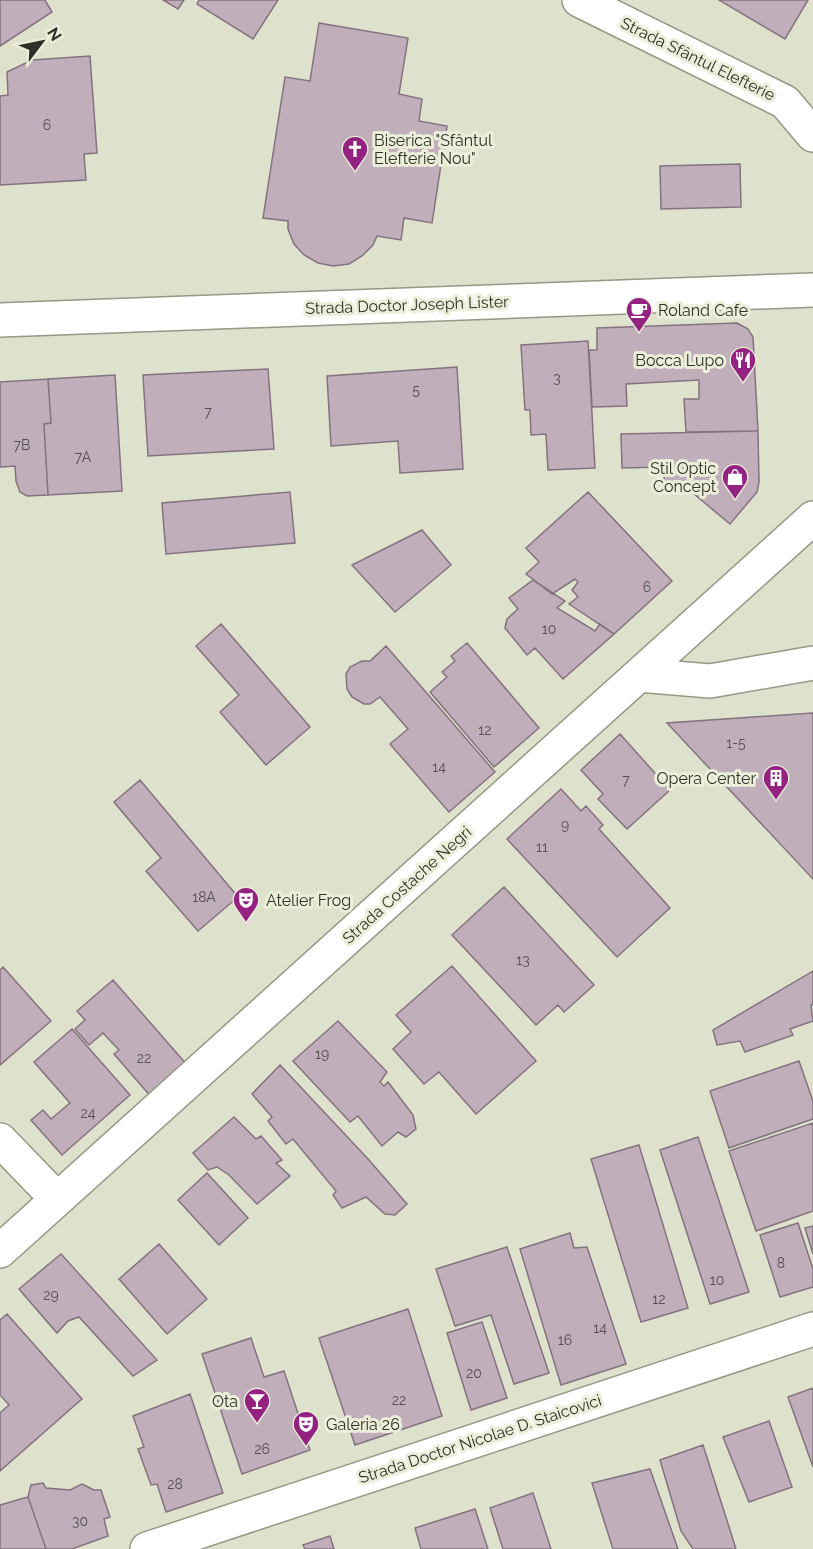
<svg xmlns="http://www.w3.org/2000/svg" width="813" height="1549" viewBox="0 0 813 1549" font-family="Raleway,sans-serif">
	<rect width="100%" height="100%" fill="#dee2cd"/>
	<path fill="#c1aebb" stroke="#84727f" stroke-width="1.5" d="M0,0H45L52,12L0,46Z
		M163,0H184L178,9Z
		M199,0H278L253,39L197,4Z
		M719,0H808L785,39Z
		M319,23L408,38L399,94L422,99L419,121L447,126L432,223L404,218L401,240L377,236L373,245L362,256L349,264L333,266L318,263L304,255L294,244L288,229V221L263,218L285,77L310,81Z
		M90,56L97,153L84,154L86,180L0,185V96L8,95L7,72L32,60Z
		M740,164L741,207L661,209L660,166Z
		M737,323L748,329L753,337L758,431L686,432L684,399H699V380L626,384L627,406L592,407L589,350H597V328Z
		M588,341L595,468L548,470L546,434L531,435L530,410H525L521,345Z
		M457,367L463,469L400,473L398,441L331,446L327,376Z
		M268,369L274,449L148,456L143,375Z
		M115,375L122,491L48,495L44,424L51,423L48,379Z
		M48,379L51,423L44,424L48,495L27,496L20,492L16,481L15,466L0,467V382Z
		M758,431L759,482L757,492L730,524L682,484L664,485V467L622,468L621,434Z
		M290,492L295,543L166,554L162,503Z
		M588,492L672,581L614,634L569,604L578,597L572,590L578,582L575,579L552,594L526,574L539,562L526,548Z
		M422,530L451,565L395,612L352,565Z
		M533,580L565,601L557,608L595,631L600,624L614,634L563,679L535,648L527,655L505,628L507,619L518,609L509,598Z
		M221,624L310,727L266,765L220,712L239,695L196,646Z
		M467,643L539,728L494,767L430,692L447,677L442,672L455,661L451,656Z
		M386,646L495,772L449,812L390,744L408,729L380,697L370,704H364L352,697L347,689L346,674L350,667L362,661H370Z
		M813,713V879L667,723Z
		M620,734L670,790L627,829L598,799L603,794L581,770Z
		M140,780L238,897L198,931L146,871L161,858L114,802Z
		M561,789L581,811L586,806L603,825L599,829L670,908L617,957L507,839Z
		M504,887L594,985L564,1012L558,1005L536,1025L452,935Z
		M452,966L536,1061L476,1114L439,1072L424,1084L393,1049L411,1032L396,1015Z
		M3,967L51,1021L0,1065V970Z
		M813,971V1005H811L813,1021L790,1029L793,1035L745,1052L740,1041L717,1045L713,1030Z
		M113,980L188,1066L152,1098L114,1054L119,1050L103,1033L89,1045L75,1029L85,1020L77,1011Z
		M338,1021L387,1072L380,1082L384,1086L388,1082L413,1115L416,1129L406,1137L398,1132L382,1146L358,1116L350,1122L293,1061Z
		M72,1029L130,1095L62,1155L31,1120L43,1110L51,1119L70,1103L34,1062Z
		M799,1061L813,1101V1119L729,1148L710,1091Z
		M280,1065L369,1160L407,1204L395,1215L385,1214L366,1197L342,1208L333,1195L336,1191L293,1139L286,1144L268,1121L272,1117L252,1094Z
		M234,1117L256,1139L261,1136L282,1160L276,1163L290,1176L257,1204L229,1175L217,1167L208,1170L193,1153Z
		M813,1123V1211L756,1231L729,1151Z
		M698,1137L749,1292L710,1304L660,1150Z
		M639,1145L688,1308L641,1322L591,1159Z
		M207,1173L248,1218L219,1245L178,1200Z
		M798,1223L813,1269V1287L780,1297L760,1235Z
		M813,1226V1254L805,1228Z
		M570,1233L574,1248L587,1247L626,1364L561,1385L520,1249Z
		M159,1244L207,1299L167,1334L119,1279Z
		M507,1247L549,1373L514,1384L491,1315L455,1326L436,1269Z
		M61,1254L157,1360L133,1376L79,1317L68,1321L57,1333L19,1289Z
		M408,1309L442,1416L355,1445L319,1338Z
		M7,1314L82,1399L0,1471V1413L9,1405L0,1395V1320Z
		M482,1322L507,1398L471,1410L447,1333Z
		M251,1338L264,1377L284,1371L310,1450L242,1474L202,1354Z
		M813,1388V1467L788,1397Z
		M190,1394L223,1493L166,1512L157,1484L151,1485L138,1449L144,1447L133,1416Z
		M769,1421L792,1487L749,1502L723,1437Z
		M703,1445L736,1549H693L681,1531L660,1460Z
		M650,1469L678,1549H613L592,1483Z
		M43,1483L46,1488L70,1490L82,1484L94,1490H101L110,1517L104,1519L108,1536L72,1549H46L28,1497L31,1485Z
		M533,1493L551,1549H503L490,1508Z
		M28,1497L46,1549H0V1505Z
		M475,1509L488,1549H421L415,1528Z
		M330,1536L334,1549H305L303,1545Z"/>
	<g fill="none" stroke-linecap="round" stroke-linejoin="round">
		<g stroke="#949884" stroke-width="36">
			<path id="street" d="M0,320L813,290
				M639,675L710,681L813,663
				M0,1140L57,1199
				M0,1251L813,518
				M147,1549L813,1329"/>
		</g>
		<g stroke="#949884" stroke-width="36">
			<path id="secondary" d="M579,0L785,102L813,135"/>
		</g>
		<use href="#street" stroke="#fff" stroke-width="33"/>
		<use href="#secondary" stroke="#fff" stroke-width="33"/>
	</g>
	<defs>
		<g id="church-pin" transform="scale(1.35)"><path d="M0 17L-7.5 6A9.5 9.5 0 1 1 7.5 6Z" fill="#942280" stroke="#ebefda"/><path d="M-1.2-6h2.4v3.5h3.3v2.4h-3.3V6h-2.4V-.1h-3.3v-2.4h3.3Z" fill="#fff"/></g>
		<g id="cafe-pin" transform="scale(1.35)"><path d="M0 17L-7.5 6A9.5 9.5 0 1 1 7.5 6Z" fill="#942280" stroke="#ebefda"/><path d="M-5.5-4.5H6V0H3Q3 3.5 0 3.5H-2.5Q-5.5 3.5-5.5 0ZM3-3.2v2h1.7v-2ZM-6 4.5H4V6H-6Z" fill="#fff"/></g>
		<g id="restaurant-pin" transform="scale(1.35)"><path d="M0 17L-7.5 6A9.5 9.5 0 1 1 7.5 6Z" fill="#942280" stroke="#ebefda"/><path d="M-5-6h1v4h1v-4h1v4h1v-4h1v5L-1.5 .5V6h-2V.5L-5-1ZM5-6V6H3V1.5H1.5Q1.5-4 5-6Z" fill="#fff"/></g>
		<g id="shop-pin" transform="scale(1.35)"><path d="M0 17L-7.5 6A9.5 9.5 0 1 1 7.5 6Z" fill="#942280" stroke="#ebefda"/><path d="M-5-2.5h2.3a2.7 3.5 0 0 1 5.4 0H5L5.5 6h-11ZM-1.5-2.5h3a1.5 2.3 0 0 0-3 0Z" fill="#fff"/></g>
		<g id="building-pin" transform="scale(1.35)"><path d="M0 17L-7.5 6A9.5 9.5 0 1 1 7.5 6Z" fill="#942280" stroke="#ebefda"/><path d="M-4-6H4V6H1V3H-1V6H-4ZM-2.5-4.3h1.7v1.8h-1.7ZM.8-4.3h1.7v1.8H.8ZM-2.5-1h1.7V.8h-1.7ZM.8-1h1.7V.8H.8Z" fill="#fff"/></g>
		<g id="theatre-pin" transform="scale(1.35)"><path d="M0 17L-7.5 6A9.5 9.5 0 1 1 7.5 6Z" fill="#942280" stroke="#ebefda"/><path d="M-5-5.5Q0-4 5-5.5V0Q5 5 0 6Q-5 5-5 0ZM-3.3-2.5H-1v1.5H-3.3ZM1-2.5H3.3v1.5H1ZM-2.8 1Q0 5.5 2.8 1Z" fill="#fff"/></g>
		<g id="bar-pin" transform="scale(1.35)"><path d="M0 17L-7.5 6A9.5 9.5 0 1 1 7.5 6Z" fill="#942280" stroke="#ebefda"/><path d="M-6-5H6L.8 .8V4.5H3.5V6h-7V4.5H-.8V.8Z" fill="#fff"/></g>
	</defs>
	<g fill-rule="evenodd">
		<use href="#church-pin" x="355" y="149"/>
		<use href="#cafe-pin" x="639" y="310"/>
		<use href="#restaurant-pin" x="743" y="360"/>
		<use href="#shop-pin" x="735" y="477"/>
		<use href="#building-pin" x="776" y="778"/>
		<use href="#theatre-pin" x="246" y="900"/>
		<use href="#bar-pin" x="257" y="1401"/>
		<use href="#theatre-pin" x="306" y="1424"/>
	</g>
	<g text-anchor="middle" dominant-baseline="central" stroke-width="6" stroke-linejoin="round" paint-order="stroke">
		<g font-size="14" fill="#54504d">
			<text x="47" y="125">6</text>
			<text x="557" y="378">3</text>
			<text x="416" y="390">5</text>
			<text x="208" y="412">7</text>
			<text x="22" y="445">7B</text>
			<text x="83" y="457">7A</text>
			<text x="647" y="587">6</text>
			<text x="549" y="629">10</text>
			<text x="485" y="730">12</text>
			<text x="736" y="743">1-5</text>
			<text x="439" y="767">14</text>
			<text x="626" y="780">7</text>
			<text x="565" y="825">9</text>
			<text x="542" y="847">11</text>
			<text x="204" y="897">18A</text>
			<text x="523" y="960">13</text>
			<text x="322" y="1054">19</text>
			<text x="144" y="1058">22</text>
			<text x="88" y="1113">24</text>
			<text x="781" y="1263">8</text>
			<text x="717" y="1280">10</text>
			<text x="51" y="1295">29</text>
			<text x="659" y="1299">12</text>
			<text x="600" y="1328">14</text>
			<text x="565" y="1340">16</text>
			<text x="474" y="1373">20</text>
			<text x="399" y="1400">22</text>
			<text x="262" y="1449">26</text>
			<text x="175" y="1484">28</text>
			<text x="80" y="1521">30</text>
		</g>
		<g font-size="16" fill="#2f3028" stroke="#ebefda">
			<text transform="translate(698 59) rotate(26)">Strada Sfântul Elefterie</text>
			<text transform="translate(407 305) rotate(-2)">Strada Doctor Joseph Lister</text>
			<text transform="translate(407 885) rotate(-42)">Strada Costache Negri</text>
			<text transform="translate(480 1439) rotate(-18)">Strada Doctor Nicolae D. Staicovici</text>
		</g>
		<g font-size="16" fill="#2f3028" stroke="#ebefda" text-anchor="start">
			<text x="374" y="140">Biserica "Sfântul<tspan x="374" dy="18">Elefterie Nou"</tspan></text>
			<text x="658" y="310">Roland Cafe</text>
			<text x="724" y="360" text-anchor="end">Bocca Lupo</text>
			<text x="716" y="468" text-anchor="end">Stil Optic<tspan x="716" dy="18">Concept</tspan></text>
			<text x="756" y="778" text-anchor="end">Opera Center</text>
			<text x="266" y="900">Atelier Frog</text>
			<text x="238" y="1401" text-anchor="end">Ota</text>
			<text x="326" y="1424">Galeria 26</text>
		</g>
	</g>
	<g transform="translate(42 42) rotate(58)" stroke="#ebefda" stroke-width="4.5" paint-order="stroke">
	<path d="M0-4.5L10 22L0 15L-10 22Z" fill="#2f3028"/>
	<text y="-9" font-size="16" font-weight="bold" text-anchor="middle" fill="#2f3028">N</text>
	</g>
</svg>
